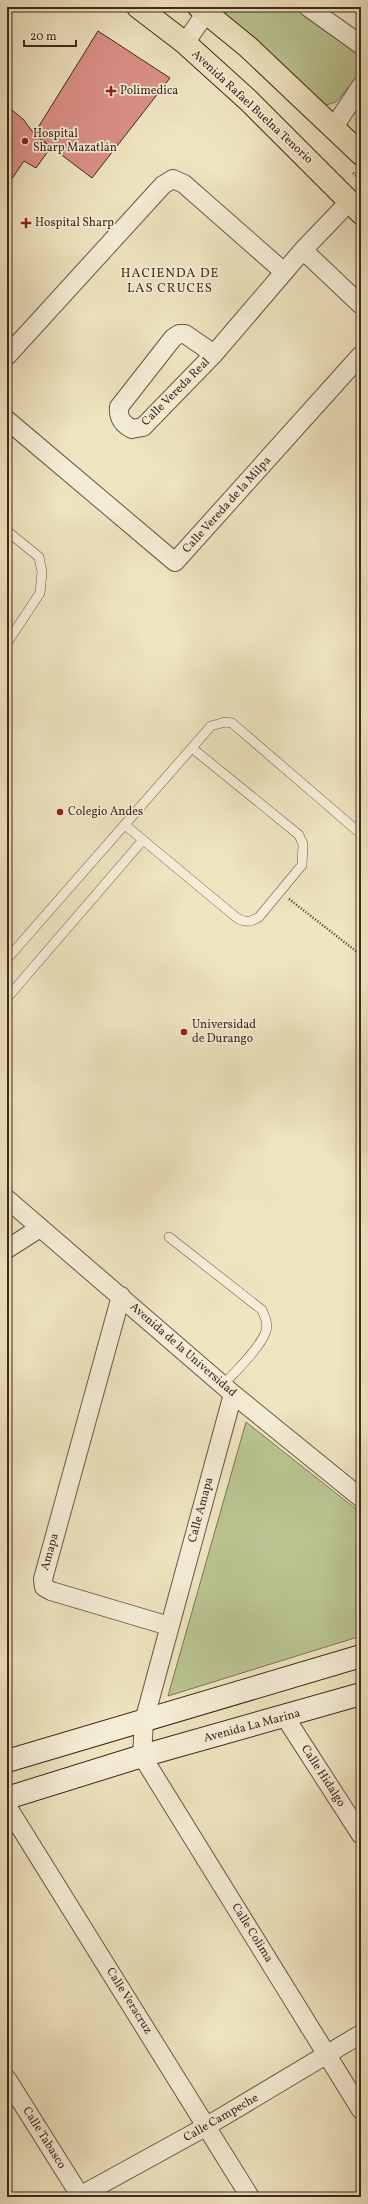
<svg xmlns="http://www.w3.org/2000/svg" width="368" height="2204" viewBox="0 0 368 2204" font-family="Vollkorn,serif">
	<rect width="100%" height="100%" fill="#efe5c1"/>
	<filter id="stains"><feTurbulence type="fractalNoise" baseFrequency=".005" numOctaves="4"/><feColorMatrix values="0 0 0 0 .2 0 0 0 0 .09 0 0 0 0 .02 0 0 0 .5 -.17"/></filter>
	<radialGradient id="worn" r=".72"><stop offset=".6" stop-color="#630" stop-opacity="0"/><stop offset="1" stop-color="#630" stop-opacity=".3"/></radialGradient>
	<path fill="#bac592" stroke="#7e7658" d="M225,7H300L361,55V73L336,102L326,105L226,18Z
		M246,1422L361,1513V1636L168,1696Z"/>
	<path fill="#db9088" stroke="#41271d" d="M98,31L170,78L92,178L34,134Z
		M7,106L23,119L35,135L51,147L36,168L24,161L7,186Z"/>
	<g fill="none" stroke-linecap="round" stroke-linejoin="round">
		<g stroke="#6c5646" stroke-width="10">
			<path id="service" d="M7,531L39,557L42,572L40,593L7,643
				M125,825L237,918C246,923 251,922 259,917L302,865L303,844L299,835L192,748
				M7,959L211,726L225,722L232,723L361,834
				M7,998L143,840
				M169,1237L262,1310C265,1317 268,1323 266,1331C261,1347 235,1372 223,1385"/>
		</g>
		<g stroke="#6c5646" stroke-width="20">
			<path id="minor" d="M308,7L361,45
				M185,43L210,7
				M334,127L361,86
				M303,250L361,305
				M214,354L185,334H179L173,338L119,407C118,418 122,424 132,429L143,427L214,354L303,250L350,201
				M7,356L163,185L173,179L184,184L284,272
				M7,420L175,562L361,355
				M7,1199L233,1394L361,1498
				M7,1249L40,1228
				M121,1296L43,1579L44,1587L51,1591L169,1626
				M233,1394L144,1721L142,1756L361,2110
				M285,1717L361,1835
				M7,1806L250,2197
				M7,2079L81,2197
				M78,2197L207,2126L361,2034"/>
		</g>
		<g stroke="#41271d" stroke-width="24">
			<path id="secondary" d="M7,1761L361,1656
				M7,1798L142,1756L361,1694"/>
		</g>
		<g stroke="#41271d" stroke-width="24">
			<path id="primary" d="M138,7L185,43L248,100L361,213
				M199,7L248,47L361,154"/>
		</g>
		<path stroke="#41271d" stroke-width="2.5" stroke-dasharray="1 2" stroke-linecap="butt" d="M353,173L361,181
			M289,899L361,955"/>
		<use href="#service" stroke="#f5eed7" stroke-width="9"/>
		<use href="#minor" stroke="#f5eed7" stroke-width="18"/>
		<use href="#secondary" stroke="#f5eed7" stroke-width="22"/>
		<use href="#primary" stroke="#efe5c1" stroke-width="22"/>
	</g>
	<g fill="#8f2418" stroke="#f5eed7" stroke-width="1.5">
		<path d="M109 85h4v4h4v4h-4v4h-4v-4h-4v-4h4z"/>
		<circle cx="25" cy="141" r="4"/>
		<path d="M24 217h4v4h4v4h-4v4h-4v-4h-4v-4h4z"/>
		<circle cx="60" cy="812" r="4"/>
		<circle cx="184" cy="1032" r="4"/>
	</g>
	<g text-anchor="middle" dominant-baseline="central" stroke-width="3.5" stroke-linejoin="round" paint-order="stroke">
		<g font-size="12" fill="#41271d" stroke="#f5eed7" text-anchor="start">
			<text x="120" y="91">Polimedica</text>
			<text x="33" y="134">Hospital<tspan x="33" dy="14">Sharp Mazatlán</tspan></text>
			<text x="35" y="223">Hospital Sharp</text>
			<text x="68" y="812">Colegio Andes</text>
			<text x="192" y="1025">Universidad<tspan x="192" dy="14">de Durango</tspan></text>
		</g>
		<g font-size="12" fill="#41271d" stroke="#f5eed7">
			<text transform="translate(252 107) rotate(43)">Avenida Rafael Buelna Tenorio</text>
			<text transform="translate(176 392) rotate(-45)">Calle Vereda Real</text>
			<text transform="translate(227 505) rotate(-48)">Calle Vereda de la Milpa</text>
			<text transform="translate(183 1350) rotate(41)">Avenida de la Universidad</text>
			<text transform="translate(201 1510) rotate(-75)">Calle Amapa</text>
			<text transform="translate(50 1552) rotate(-74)">Amapa</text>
			<text transform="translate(252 1726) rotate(-15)">Avenida La Marina</text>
			<text transform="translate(323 1776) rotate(57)">Calle Hidalgo</text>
			<text transform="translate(252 1933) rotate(58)">Calle Colima</text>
			<text transform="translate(129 2001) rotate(58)">Calle Veracruz</text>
			<text transform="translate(221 2118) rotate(-30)">Calle Campeche</text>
			<text transform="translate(44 2138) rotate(58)">Calle Tabasco</text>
		</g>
		<g font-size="13" letter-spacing="1" fill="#41271d" stroke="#f5eed7">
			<text x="170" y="274">HACIENDA DE<tspan x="170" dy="15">LAS CRUCES</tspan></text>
		</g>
	</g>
	<rect width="368" height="2204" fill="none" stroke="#efe5c1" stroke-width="24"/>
	<rect x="8" y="8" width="352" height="2188" fill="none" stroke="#41271d" stroke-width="2"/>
	<rect x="12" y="12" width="344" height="2180" fill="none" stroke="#41271d"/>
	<path d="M24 40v6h52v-6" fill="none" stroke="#41271d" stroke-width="2"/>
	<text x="30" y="40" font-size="12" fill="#41271d" stroke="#f5eed7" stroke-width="3" paint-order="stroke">20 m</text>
	<rect width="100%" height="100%" filter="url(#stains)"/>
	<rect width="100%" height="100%" fill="url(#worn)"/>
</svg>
